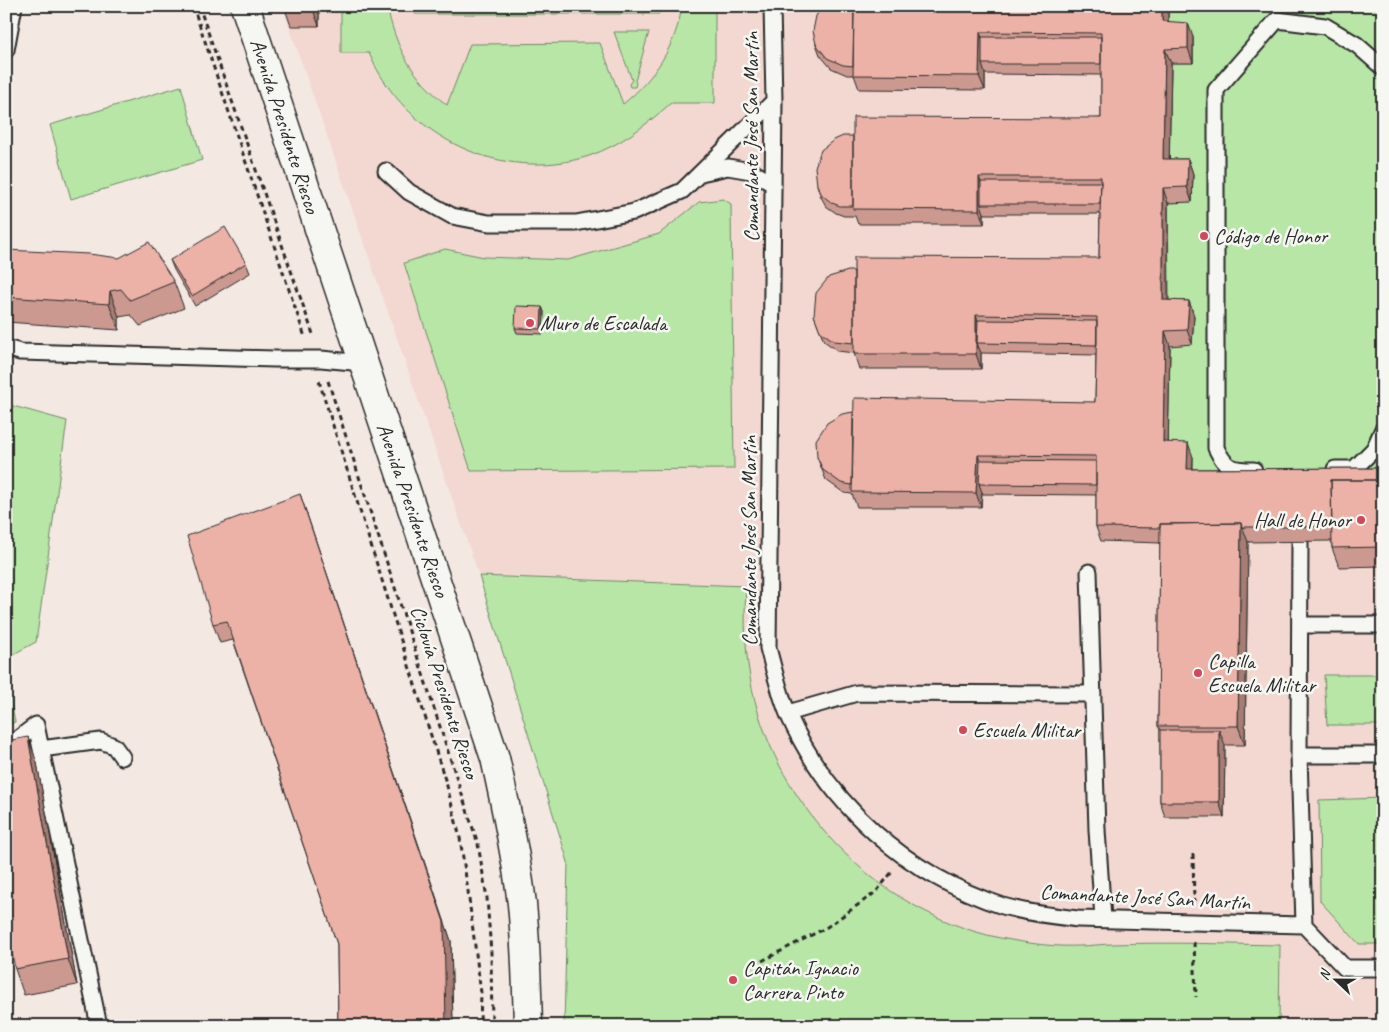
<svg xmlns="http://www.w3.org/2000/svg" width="1389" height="1032" viewBox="0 0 1389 1032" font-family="Caveat,sans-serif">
	<rect width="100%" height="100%" fill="#f4e8e3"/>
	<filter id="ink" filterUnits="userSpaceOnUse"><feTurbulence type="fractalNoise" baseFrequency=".02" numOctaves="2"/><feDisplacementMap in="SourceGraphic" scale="10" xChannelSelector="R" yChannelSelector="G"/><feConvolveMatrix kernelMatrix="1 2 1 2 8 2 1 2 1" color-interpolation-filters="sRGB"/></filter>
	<g filter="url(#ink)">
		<path fill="#f2d8d1" d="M282,6H1383V1026H564L568,862L479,576Z"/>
		<path fill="#b7e6a6" stroke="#718868" d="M341,6H387C396,49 412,77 447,105L470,44L600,43L623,104C654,79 676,46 682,6H715V103H671C646,125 621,145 589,156C501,184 405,137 369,53H341Z
			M415,6H659V14H415Z
			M1168,6H1383V483L1192,484L1168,457L1170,346L1168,203L1192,201L1169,174L1171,63H1193V38L1168,35Z
			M614,32H649L635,81L636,83L635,87H630L629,84L632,80Z
			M181,86L202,160L71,199L50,125Z
			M723,199L731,204L734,469L471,471L404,263L445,249L484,257L568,260L659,234L699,202Z
			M6,404L67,421L36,642L6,658Z
			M479,576L746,586C744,621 745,654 752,688C778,812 885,919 1011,940C1033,944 1056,947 1079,946C1090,946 1102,944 1113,944C1168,942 1224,944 1280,945L1279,1026H564L568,862Z
			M1324,675H1383V725H1327Z
			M6,678L15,722L6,725Z
			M1383,798V944H1359L1320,901L1319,800Z"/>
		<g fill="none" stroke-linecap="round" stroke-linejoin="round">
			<g stroke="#2b2b2b" stroke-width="19">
				<path id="lane" d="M772,6L774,101L768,648C774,670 779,692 788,714C829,806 907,875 1003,906C1027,913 1052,916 1078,919L1304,925
					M6,50L14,6
					M386,171L409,192L452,216L489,223H576L634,212L682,191L774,101
					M701,173L728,167L751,171L773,184
					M6,348L20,352L275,359H321L363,363
					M1335,469H1354L1374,449L1383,429
					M1254,470C1232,470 1226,469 1216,448V90L1277,20L1325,26L1357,45L1383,68
					M1300,541L1299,755L1304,925L1345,968H1383
					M1089,572L1097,830L1103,919
					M1301,625H1383
					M788,713L857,693L1093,694
					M6,748L36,725L99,1026
					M41,749L101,741L114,746L122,757
					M1299,755H1383"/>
			</g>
			<g stroke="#2b2b2b" stroke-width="31">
				<path id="secondary" d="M245,6L495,758C506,807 516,855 522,904C526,945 527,985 528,1026"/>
			</g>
			<path stroke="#2b2b2b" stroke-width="3" stroke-dasharray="5 4" stroke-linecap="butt" d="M193,6L305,337
				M199,6L314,337
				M319,381L447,786L460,838L468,891L481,993L480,1026
				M328,381L478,844L487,898L491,953L492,1026
				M1193,854L1194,901
				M1194,942L1196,997
				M762,961L827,927L876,892L892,872"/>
			<use href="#lane" stroke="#f6f6f2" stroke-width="15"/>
			<use href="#secondary" stroke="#f6f6f2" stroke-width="28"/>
		</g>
		<path fill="#cb9990" stroke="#2b2b2b" d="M284,6H319V26H291Z
			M822,6H1168V21L1193,37V63H1171L1169,159H1188L1193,174L1192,202L1168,203V300L1189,301L1194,316L1192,344L1170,346L1168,442L1193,457V469L1383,468V566L1339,567L1332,548V541L1248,542L1245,745H1225L1224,817H1165L1160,802V730L1158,726L1160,543L1101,541L1096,527V495L983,494L982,492L981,507H857L852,494L844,493L826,480L817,457L1095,402L1096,355L981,353V369H859L854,353L838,351L824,341L814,315L1099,258L1100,214H985L984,213V224H858L855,216H844L836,213L826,206L820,195L817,185L853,136L1101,118V75L985,74V90L859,89L854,75H847L831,68L820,55L816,44Z
			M6,250L174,282L184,308L140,326L131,315L119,317V330L6,322Z
			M170,260L246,263L250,273L195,306L174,270Z
			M542,307L544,312L543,334L517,333L515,328Z
			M300,494L451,941L453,1026H338L337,944L233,640L220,643L213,624Z
			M37,763L77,985L24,995L15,969Z"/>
		<path fill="#a57d75" stroke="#2b2b2b" d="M312,6H319V26L312,7Z
			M1162,6H1168V36L1162,21Z
			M1188,23L1193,37V63L1188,48Z
			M980,32L985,47L982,64L985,74V90L979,76Z
			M1165,49L1171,63L1169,174L1163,159Z
			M1188,159L1193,174L1192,202L1187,187Z
			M979,177L985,192L981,204L984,213V224L979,210Z
			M1163,188L1168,203V315L1163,300Z
			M110,291L119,317V330L109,304Z
			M1189,301L1194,316L1192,344L1187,330Z
			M542,307L544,312L543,334L541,329Z
			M976,315L981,330L977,343L981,353V369L976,354Z
			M1165,331L1170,346L1168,457L1163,442Z
			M1188,443L1193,457L1192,484L1187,469Z
			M978,455L983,470L979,484L982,492L981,507L976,493Z
			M300,494L451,941L453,1026H446Z
			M1241,523L1248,542L1245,745L1238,726Z
			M1219,730L1225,745L1224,817L1219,802Z
			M28,737L37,763L77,985L68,959Z"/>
		<path fill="#ecb2a7" stroke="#2b2b2b" d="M284,6H312V7H284Z
			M822,6H854L853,66L843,65L827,58L816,44L813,31L816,16Z
			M854,6H1162V21L1188,23V48L1165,49L1163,159H1188L1187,187L1163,188V300L1189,301L1187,330L1165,331L1163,442L1188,443L1187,469L1383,468V480H1331L1332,526L1295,527H1242L1241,523L1160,524V528L1096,527V456L978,455L976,493L852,492L854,398L1095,402L1097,317L976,315V354H854V257L1099,258L1101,177H979V210L853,209V117L1101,118V33L980,32L979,76L853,75Z
			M982,37H1101V64H982Z
			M843,136H853V206H840L832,203L822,195L817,185L815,167L821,150L834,140Z
			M981,182H1101L1100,204H981Z
			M225,227L246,263L192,296L170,260Z
			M149,242L174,282L130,300L121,289L110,291L109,304L6,297V250L89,254L119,258Z
			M848,271H854V343L834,341L820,331L814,315L816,293L829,277Z
			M516,306L542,307L541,329L515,328Z
			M978,320L1097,321V345L977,343Z
			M853,412L852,485L841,483L823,470L817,457L816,440L827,423L842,414Z
			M980,460L1096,461V485L979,484Z
			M1331,480H1383V547L1332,548Z
			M300,494L444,922L446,1026H338L337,944L227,621L213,624L187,536Z
			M1241,523L1238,726H1158L1160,524Z
			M1160,730H1219V802H1160Z
			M28,737L68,959L15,969L6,922V741Z"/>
	</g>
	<g fill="#d1495b" stroke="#f6f6f2" stroke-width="2">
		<circle cx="1204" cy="236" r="5"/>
		<circle cx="530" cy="323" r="5"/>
		<circle cx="1361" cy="520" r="5"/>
		<circle cx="1198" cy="673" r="5"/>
		<circle cx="963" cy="730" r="5"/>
		<circle cx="733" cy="980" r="5"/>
	</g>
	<g text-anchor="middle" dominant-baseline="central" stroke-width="5" stroke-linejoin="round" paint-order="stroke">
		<g font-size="21" fill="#2b2b2b" stroke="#f6f6f2">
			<text transform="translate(285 126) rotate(72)">Avenida Presidente Riesco</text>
			<text transform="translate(751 137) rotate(-90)">Comandante José San Martín</text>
			<text transform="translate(413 510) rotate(71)">Avenida Presidente Riesco</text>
			<text transform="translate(749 541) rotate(-90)">Comandante José San Martín</text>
			<text transform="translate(445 692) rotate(72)">Ciclovía Presidente Riesco</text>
			<text transform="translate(1145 897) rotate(3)">Comandante José San Martín</text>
		</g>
		<g font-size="21" fill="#2b2b2b" stroke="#f6f6f2" text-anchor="start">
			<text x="1214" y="236">Código de Honor</text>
			<text x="540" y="323">Muro de Escalada</text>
			<text x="1351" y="520" text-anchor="end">Hall de Honor</text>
			<text x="1208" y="661">Capilla<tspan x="1208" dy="24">Escuela Militar</tspan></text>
			<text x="973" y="730">Escuela Militar</text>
			<text x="743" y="968">Capitán Ignacio<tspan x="743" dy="24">Carrera Pinto</tspan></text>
		</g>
	</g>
	<rect width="1389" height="1032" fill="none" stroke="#f6f6f2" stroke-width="25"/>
	<rect x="12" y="12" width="1364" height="1007" fill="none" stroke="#2b2b2b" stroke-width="2" filter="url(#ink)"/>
	<g transform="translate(1336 980) rotate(292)" stroke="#f6f6f2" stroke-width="4" paint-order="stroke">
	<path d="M0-4L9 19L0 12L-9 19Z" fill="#2b2b2b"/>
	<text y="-8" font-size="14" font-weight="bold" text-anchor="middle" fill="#2b2b2b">N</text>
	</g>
</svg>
